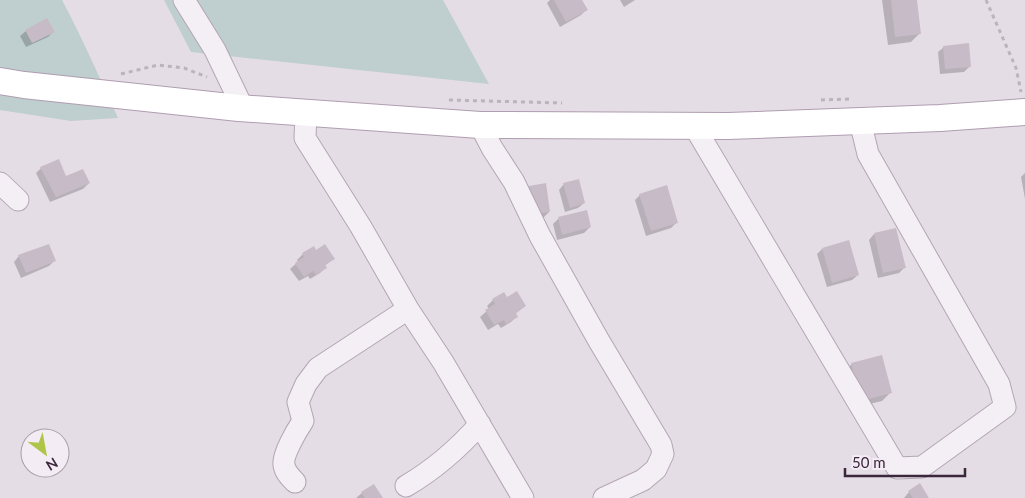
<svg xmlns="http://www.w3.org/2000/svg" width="1025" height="498" viewBox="0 0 1025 498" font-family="Lato,sans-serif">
	<rect width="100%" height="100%" fill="#e5dde6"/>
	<path fill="#bfcecf" d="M0,0H62C83,39 100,79 118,118L71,121L0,110Z
		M164,0H443L489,84L191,52Z"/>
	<path fill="#0003" d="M550,0H581L586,10L581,15L560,27L547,3Z
		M620,0H635L624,7Z
		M882,0H916L919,34L911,42L888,45Z
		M26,31L53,32L48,37L26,47L20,36Z
		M944,47L970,66L964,72L940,74L938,52Z
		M41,168L65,178L89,183L83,189L50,202L36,173Z
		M1025,173V199L1021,177Z
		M564,184L584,203L578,208L565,212L559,190Z
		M530,187L549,212L544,217L528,219L524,193Z
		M640,195L677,222L671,228L646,236L635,200Z
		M558,219L590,227L584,233L557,240L553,224Z
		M874,234L905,267L899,273L878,278L869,240Z
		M822,249L858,275L852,280L827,287L817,254Z
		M316,251L334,259L324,266L325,268L320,273L310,279L308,276L299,281L290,269L298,262L297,260L303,254Z
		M19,256L54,261L49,266L21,278L14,262Z
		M507,298L525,306L515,314L516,317L511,322L501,328L498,324L488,330L480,317L489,309L487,306L493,300Z
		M852,364L890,393L882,401L853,408L843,373Z
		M909,492L928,498H904Z
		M362,493L382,498H356Z"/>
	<path fill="#c8bbc8" d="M554,0H582L588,10L566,22Z
		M891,0H917L921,34L895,37Z
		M47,18L55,32L32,43L25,30Z
		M969,43L971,67L945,69L943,46Z
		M59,159L66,176L83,169L90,183L56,197L40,167Z
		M579,179L585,203L570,208L563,183Z
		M546,183L550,212L533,214L529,186Z
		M667,185L678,223L651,231L639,194Z
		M587,210L591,227L562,235L558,217Z
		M896,228L906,268L883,273L874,233Z
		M849,240L859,275L832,283L822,248Z
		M49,244L56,261L26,273L18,255Z
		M325,244L335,259L325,264L327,268L316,275L313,271L304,277L295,263L304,257L302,253L314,246L316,250Z
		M517,291L526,306L516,313L518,317L506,324L504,320L494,325L485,310L495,304L492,299L504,292L507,297Z
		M882,355L892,393L861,401L851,363Z
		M920,483L929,498H913L908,491Z
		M374,484L383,498H365L361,492Z"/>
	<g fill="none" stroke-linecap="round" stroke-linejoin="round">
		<g stroke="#b2a6b3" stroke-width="23">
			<path id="minor" d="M184,0L215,50L239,100V108
				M306,113L305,138L361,227L408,309L443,362L523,498
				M480,125L492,148L514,182L540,236L599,341L661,445L663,454L656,469L643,480L604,498
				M694,126L897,468L922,467L1005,407L999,384L868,154L860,121
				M0,183L18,200
				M295,482C290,477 285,472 284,465C282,455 297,430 303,421L298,402L306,384L318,368L408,309
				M406,486C435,469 457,450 480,424"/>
		</g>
		<g stroke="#af9db1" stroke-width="28">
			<path id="major" d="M0,81L24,85L239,108L480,125L728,126L940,118L1025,112"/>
		</g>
		<path stroke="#bcb3bd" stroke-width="3" stroke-dasharray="4 4" stroke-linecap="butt" d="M986,0L1016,68L1021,92
			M121,74L158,65L184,68L207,77
			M449,100L562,103
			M821,100L850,99"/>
		<use href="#minor" stroke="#f4eff5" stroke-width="21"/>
		<use href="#major" stroke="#fff" stroke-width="26"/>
	</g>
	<g transform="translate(45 453) rotate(148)"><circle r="24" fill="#f3ecf4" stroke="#a99daa"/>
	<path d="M0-4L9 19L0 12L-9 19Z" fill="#afc548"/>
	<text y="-8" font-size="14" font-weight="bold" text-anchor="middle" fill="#3b273b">N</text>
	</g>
	<path d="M845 468v8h120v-8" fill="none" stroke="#3b273b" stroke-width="2.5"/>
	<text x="852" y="468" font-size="15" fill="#3b273b" stroke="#f3ecf4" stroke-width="4" paint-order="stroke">50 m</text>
</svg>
